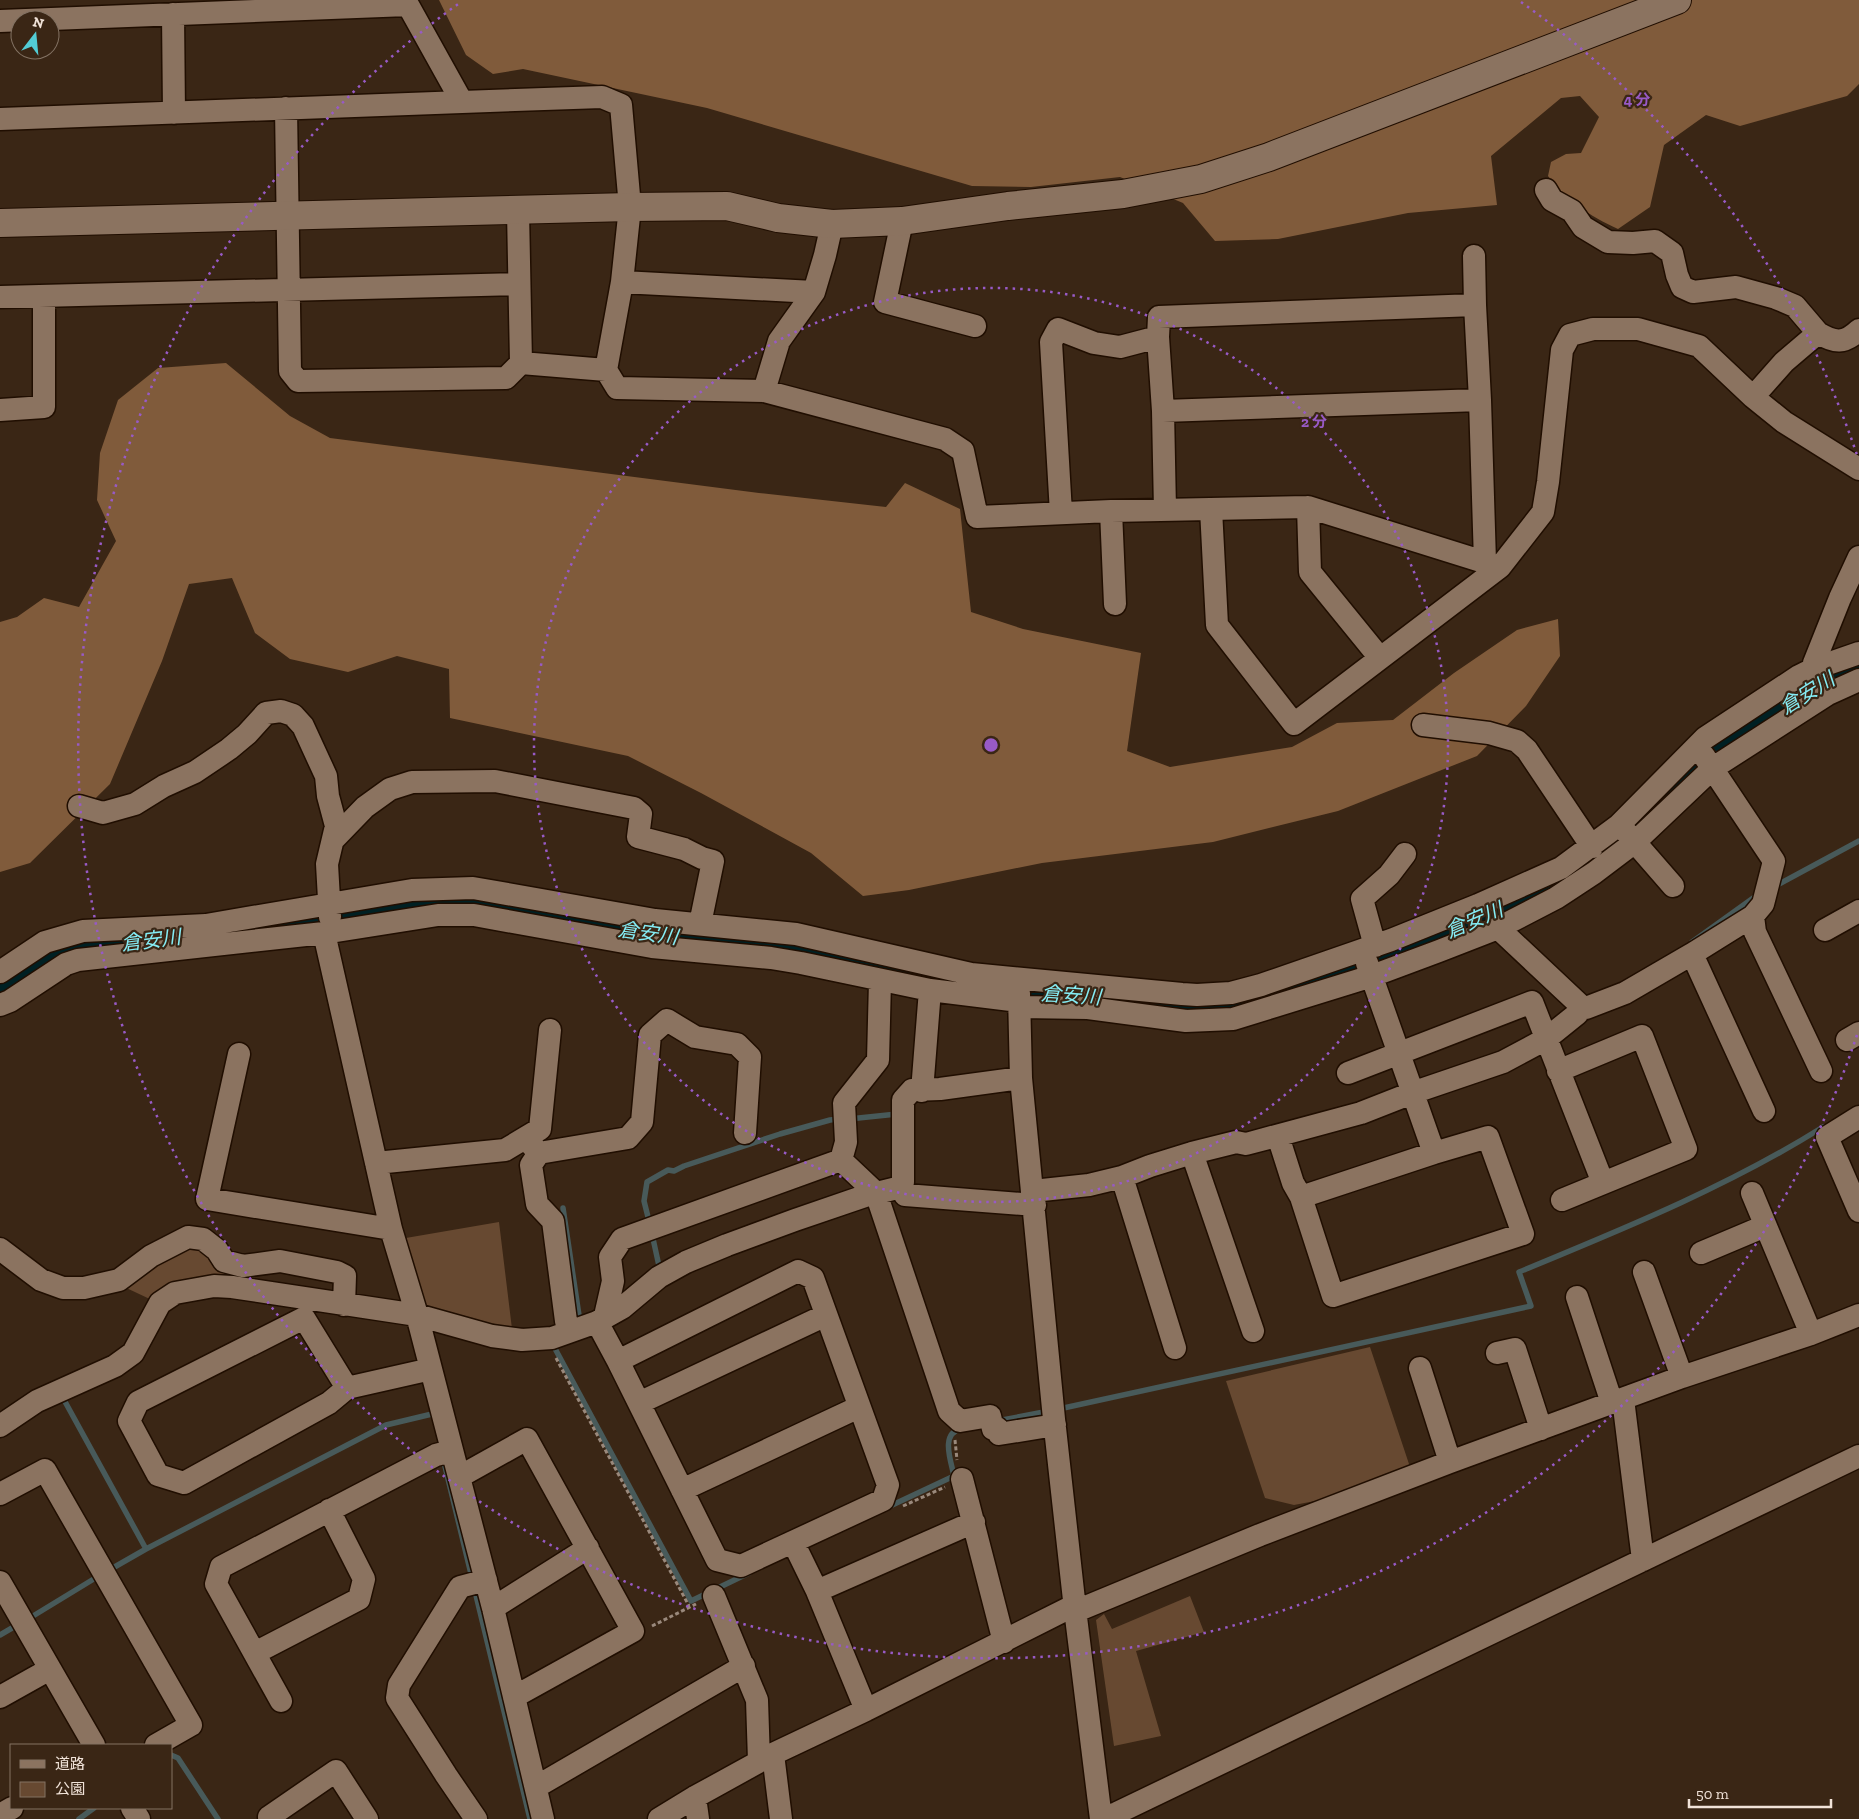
<svg xmlns="http://www.w3.org/2000/svg" width="1859" height="1819" viewBox="0 0 1859 1819" font-family="'Zilla Slab','Noto Sans JP',serif">
	<rect width="100%" height="100%" fill="#3a2615"/>
	<path fill="#674931" d="M499,1222L512,1329L486,1325L424,1306L400,1239Z
		M189,1241L230,1266L226,1283L154,1301L120,1285Z
		M1370,1347L1411,1470L1341,1496L1294,1505L1265,1498L1226,1381Z
		M1190,1596L1204,1632L1136,1651L1161,1736L1114,1746L1096,1620L1104,1614L1112,1629Z"/>
	<path fill="#805b3b" d="M439,0H1859V84L1847,96L1740,126L1706,115L1664,145L1650,207L1618,229C1590,216 1566,201 1548,176L1551,162L1566,154L1581,153L1599,117L1580,96L1561,98L1491,156L1497,205L1408,213L1278,239L1215,241L1183,203L1120,177L1031,187L972,186L707,108L523,69L493,74L466,55Z
		M226,363L290,416L330,438L759,493L886,507L905,483L960,509L971,612L1023,629L1141,653L1127,751L1170,767L1292,747L1337,723L1393,720L1454,673L1517,630L1558,619L1560,656L1526,706L1477,756L1338,811L1213,842L1042,863L909,890L863,896L811,853L701,793L628,756L450,718L449,669L397,656L348,672L290,659L255,633L232,578L189,584L162,661L110,784L30,863L0,872V622L17,617L44,598L79,607L116,541L97,500L100,453L118,400L158,368Z"/>
	<g fill="none" stroke-linecap="round" stroke-linejoin="round">
		<path stroke="#485a5a" stroke-width="5.5" d="M1779,884L1859,841
			M1692,942L1756,896
			M849,1119L897,1114V1117
			M563,1208L580,1322
			M650,1225L644,1201L647,1182L668,1170L674,1171L684,1166L780,1134L830,1120L840,1119
			M652,1234L659,1266L656,1270
			M552,1343L691,1601L749,1573
			M60,1397L63,1398L146,1549L386,1425L432,1414
			M1059,1409L1531,1306L1519,1272C1623,1229 1727,1187 1823,1127
			M997,1421L1049,1411
			M443,1458L472,1578
			M888,1507L954,1476C951,1461 940,1433 961,1429
			M111,1569L146,1549
			M474,1587L530,1819
			M33,1616L97,1577
			M0,1635L12,1628
			M171,1755L178,1758L218,1819
			M79,1819L94,1808"/>
		<path stroke="#002023" stroke-width="34" d="M1643,815L1699,762L1832,677L1859,664
			M342,917L427,900L483,903L655,936L781,946L953,983
			M0,991L65,952L93,946L313,921
			M1026,992L1105,998L1174,1008L1213,1009L1240,1005L1353,969L1494,914L1569,874L1579,867"/>
		<g stroke="#200e01" stroke-width="25">
			<path id="street" d="M173,14L174,113
				M0,21L408,5L462,102L602,97L621,105L630,207L622,282L606,370L617,388L764,391L945,439L963,451L977,517L1111,511L1308,507L1500,567
				M286,108L290,371L298,381L506,378L521,363L606,370
				M0,119L462,102
				M1546,190L1552,200L1572,211L1583,227L1608,242L1633,243L1655,241L1672,253L1677,275L1682,287L1693,292L1736,287L1776,298L1795,306L1818,333
				M518,211L521,363
				M902,221L885,302L975,326
				M1474,256L1475,305
				M622,282L814,292
				M0,297L519,284
				M764,391L779,341L814,292L825,255L832,224
				M1753,397L1784,362L1818,333C1835,343 1844,344 1859,330
				M0,410L44,407V296
				M1163,411L1480,400
				M1308,507L1310,572L1380,658
				M1211,509L1217,625L1294,724L1500,567L1543,512L1548,482L1562,350L1570,335L1593,329H1638L1699,346L1753,397L1784,422L1859,469
				M1165,510L1163,411L1158,337L1159,317L1475,305L1480,400L1485,562
				M1111,511L1115,604
				M1061,513L1051,342L1058,329L1094,343L1120,347L1158,337
				M1819,678L1813,669L1814,663L1840,598L1859,557
				M1423,725L1489,733L1517,741L1527,750L1592,847
				M1704,756L1774,861L1763,904L1753,916L1755,932L1821,1071
				M79,806L103,813L135,804L164,786L195,772L229,749L247,734L266,713L281,711L293,715L303,726L326,776L328,796L336,826L327,864L330,917
				M1626,832L1673,886
				M333,840L365,807L390,789L412,782L495,781L634,808L641,814L638,837L684,849L702,858L713,861L700,924
				M1753,916L1692,954L1764,1111
				M1825,930L1859,911
				M324,933L391,1229L417,1315L493,1608L543,1819
				M1375,946L1362,899L1389,875L1405,854
				M1367,963L1434,1153
				M0,972L45,942L83,931L206,925L412,890L473,888L655,920L796,934L971,974L1182,994L1197,995L1231,993L1261,985L1391,940L1478,905L1561,868L1619,825L1705,738L1799,676L1813,669L1859,653
				M1019,994L1021,1078L1054,1419L1075,1609L1101,1819
				M0,1005L10,1001L66,964L78,960L324,933L438,915H474L652,947L771,958L801,963L930,990L1019,1001
				M1019,1007L1088,1008L1186,1021L1233,1019L1372,976L1439,951L1498,928L1556,898L1594,873L1635,842L1713,768L1828,694L1859,680
				M1579,1008H1586L1625,993L1692,954
				M1847,1040L1859,1033
				M239,1054L207,1199L391,1229
				M1558,1071L1642,1036L1686,1149L1562,1200
				M1348,1073L1532,1002L1603,1183
				M922,1091L930,990
				M1859,1117L1827,1137L1859,1211
				M1278,1136L1293,1183L1301,1197L1333,1296L1523,1234L1488,1137L1434,1153L1301,1197
				M529,1142L539,1153L531,1165L537,1204L553,1221L566,1321
				M539,1153L628,1138L642,1122L650,1035L667,1020L695,1037L737,1044L750,1057L745,1133
				M1192,1153L1253,1331
				M841,1160L846,1142L844,1103L878,1060L880,981
				M376,1163L505,1150L540,1129L550,1030
				M1122,1177L1175,1348
				M901,1187L903,1182V1100L912,1090L940,1089L1021,1078
				M1033,1191L1089,1185L1122,1177L1150,1166L1192,1153L1236,1142L1246,1144L1361,1113L1412,1093L1503,1062L1546,1039L1577,1014L1579,1004L1498,928
				M1752,1193L1811,1334
				M0,1249L41,1280L63,1288H84L119,1280L151,1256L188,1237L203,1239L217,1250L224,1261L243,1266L280,1261L337,1272L345,1276L344,1305
				M1701,1253L1765,1226
				M1644,1272L1682,1377
				M1577,1297L1612,1403
				M605,1316L613,1281L610,1257L622,1239L841,1160L876,1193L949,1411L960,1421L990,1416L993,1429L997,1428L999,1434L1055,1425
				M597,1322L618,1361L717,1560L741,1566L883,1500L888,1485L813,1278L798,1271L618,1361
				M1497,1353L1515,1349L1541,1429
				M1420,1368L1450,1462
				M347,1388L304,1318L138,1402L129,1421L158,1475L184,1483L329,1403L347,1388L431,1369
				M1623,1399L1643,1560
				M639,1403L826,1315
				M0,1426L37,1401L115,1366L133,1353L160,1303L175,1293L214,1286L232,1287L417,1315L492,1336L522,1340L552,1338L597,1322L622,1308L659,1277L686,1262L727,1245L795,1220L865,1196L901,1187L905,1195L1035,1205
				M459,1477L527,1439L633,1631L514,1697
				M962,1479L1004,1642
				M682,1490L859,1407
				M0,1494L45,1470L191,1725L156,1745
				M793,1542L817,1591L866,1710
				M0,1582L94,1745
				M817,1591L974,1522
				M714,1596L757,1700L759,1761
				M493,1608L588,1548
				M255,1653L359,1599L364,1579L329,1510
				M0,1697L50,1669
				M281,1701L216,1584L221,1567L436,1455L451,1451
				M773,1754L781,1819
				M536,1787L744,1666
				M695,1797L698,1819
				M132,1808L139,1819
				M0,1815L12,1808
				M271,1819L269,1817L336,1771L367,1819
				M476,1819L446,1775L397,1698L399,1685L460,1587L486,1580
				M659,1819L695,1797L773,1754L866,1710L1067,1609H1081L1260,1535L1450,1462L1682,1377L1811,1334L1859,1315
				M1101,1819L1117,1813L1859,1456"/>
		</g>
		<g stroke="#200e01" stroke-width="30">
			<path id="secondary" d="M0,223L630,207L727,206L778,218L832,224L902,221L1008,206L1123,194L1201,179L1269,157L1677,0"/>
		</g>
		<path stroke="#9a897c" stroke-width="3" stroke-dasharray="4 2.5" stroke-linecap="butt" d="M556,1358L689,1606
			M955,1440L957,1460
			M903,1506L945,1487
			M652,1626L696,1604"/>
		<use href="#street" stroke="#8b7360" stroke-width="22"/>
		<use href="#secondary" stroke="#8b7360" stroke-width="28"/>
	</g>
	<g fill="none" stroke="#985ac6" stroke-width="2.5" stroke-dasharray="2.5 5">
		<circle cx="991" cy="745" r="457"/>
		<path d="M1857 1035A913 913 0 1 1 461 2M1521 2A913 913 0 0 1 1857 455"/>
	</g>
	<g text-anchor="middle" dominant-baseline="central" stroke-width="4.5" stroke-linejoin="round" paint-order="stroke">
		<g font-size="20" font-style="italic" fill="#85edf5" stroke="#3a2615">
			<text transform="translate(1807 693) rotate(-32)">倉安川</text>
			<text transform="translate(1474 920) rotate(-23)">倉安川</text>
			<text transform="translate(648 933) rotate(8)">倉安川</text>
			<text transform="translate(151 940) rotate(-7)">倉安川</text>
			<text transform="translate(1071 995) rotate(4)">倉安川</text>
		</g>
	</g>
	<circle cx="991" cy="745" r="8" fill="#985ac6" stroke="#3a2615" stroke-width="2.5"/>
	<g font-size="15" text-anchor="middle" font-weight="bold" fill="#985ac6" stroke="#3a2615" stroke-width="4.5" stroke-linejoin="round" paint-order="stroke">
		<text x="1637" y="105">4 分</text>
		<text x="1314" y="427">2 分</text>
	</g>
	<rect x="10" y="1744" width="162" height="65" fill="#3a2615" stroke="#837263"/>
	<rect x="20" y="1760" width="25" height="8" fill="#8b7360" stroke="#837263"/>
	<text x="55" y="1769" font-size="15" fill="#f1e3d9">道路</text>
	<rect x="20" y="1782" width="25" height="15" fill="#674931" stroke="#837263"/>
	<text x="55" y="1794" font-size="15" fill="#f1e3d9">公園</text>
	<g transform="translate(35 35) rotate(16)"><circle r="24" fill="#3a2615" stroke="#837263"/>
	<path d="M0-4L9 19L0 12L-9 19Z" fill="#52ccd5"/>
	<text y="-8" font-size="14" font-weight="bold" text-anchor="middle" fill="#f1e3d9">N</text>
	</g>
	<path d="M1689 1799v8h142v-8" fill="none" stroke="#f1e3d9" stroke-width="2.5"/>
	<text x="1696" y="1799" font-size="15" fill="#f1e3d9" stroke="#3a2615" stroke-width="4" paint-order="stroke">50 m</text>
</svg>
